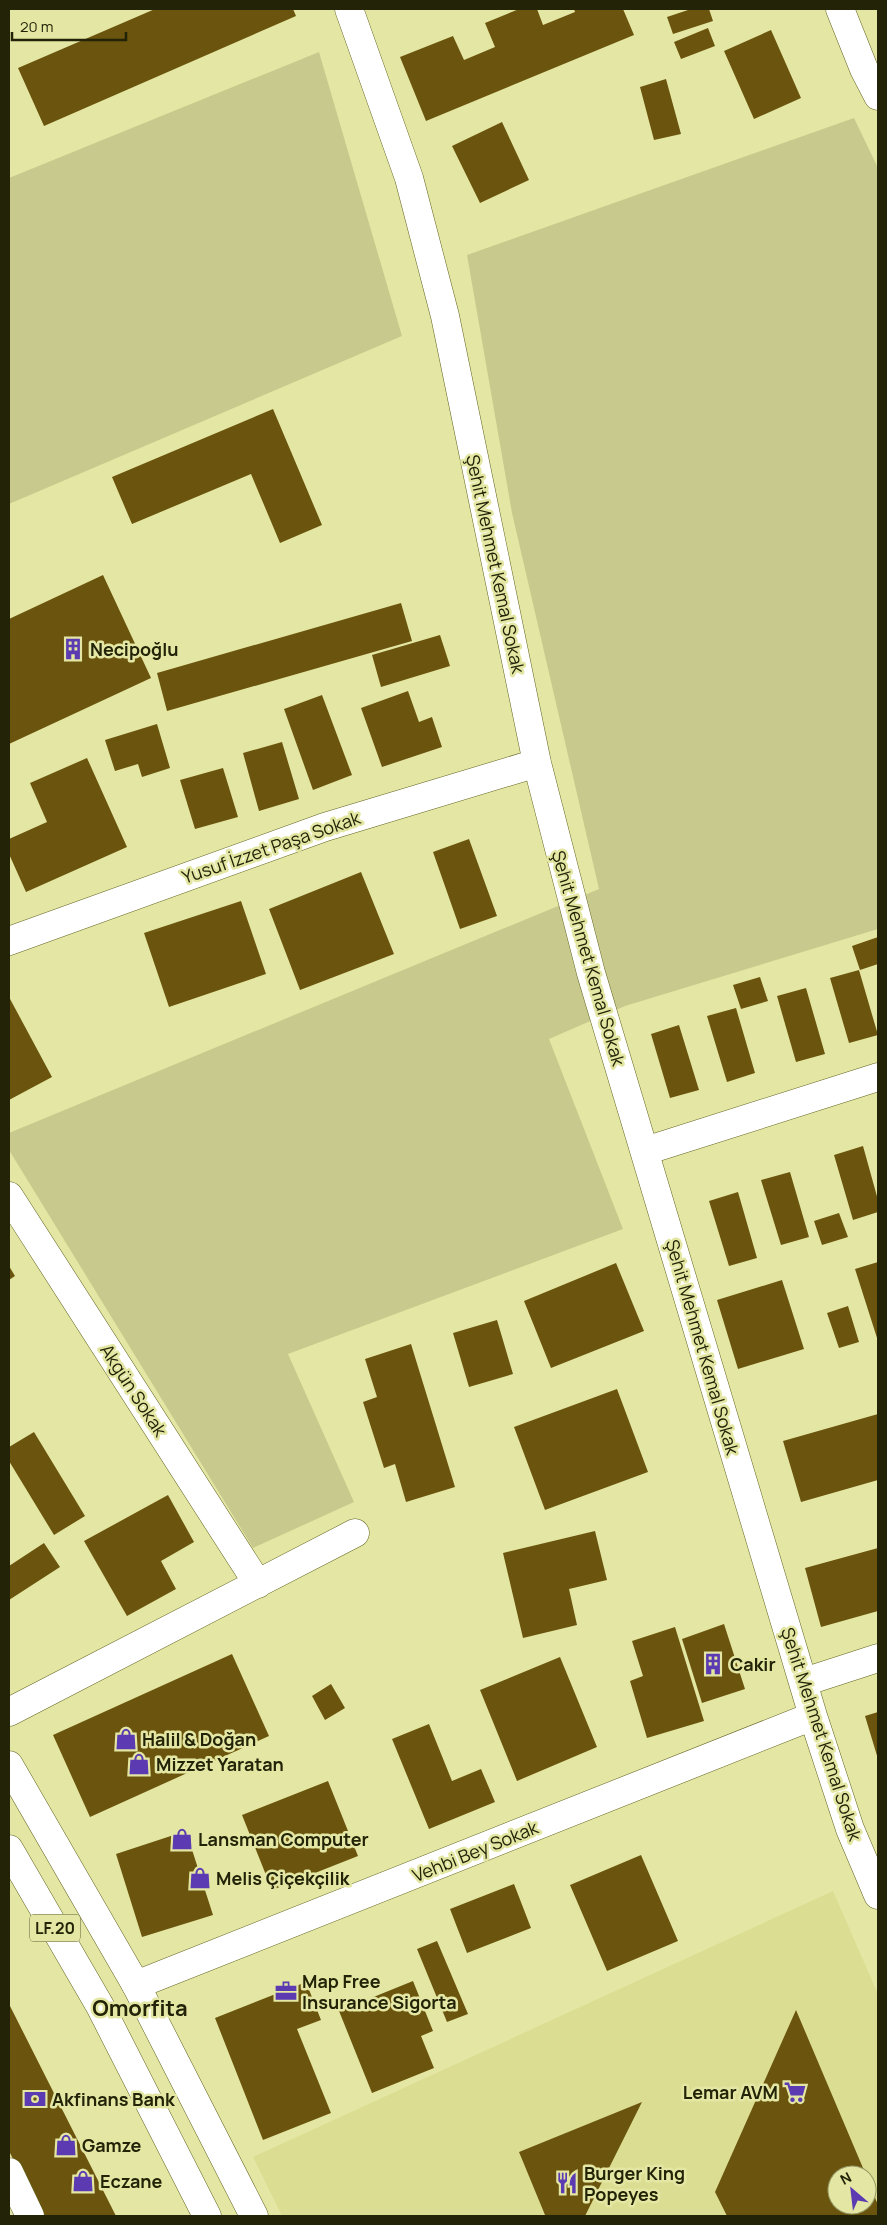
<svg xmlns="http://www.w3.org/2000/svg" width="887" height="2225" viewBox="0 0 887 2225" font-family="Manrope,sans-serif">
	<rect width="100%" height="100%" fill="#e4e7a3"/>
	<path fill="#dbde92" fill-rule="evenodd" d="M833,1891L878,1994V2216H282L253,2157ZM837,2175H867V2205H837Z"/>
	<path fill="#c7ca8c" d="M319,52L402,336L9,504V178Z
		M854,118L878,168V929L625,1006L549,1039L623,1229L288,1354L354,1502L253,1548L9,1150V1133L599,889L512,513L467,255Z"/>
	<path fill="#6b550e" d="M155,9H293L296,16L44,126L18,68Z
		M519,9H537L543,25L575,12L574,9H623L634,35L426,121L400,57L453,36L464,60L495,47L485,23Z
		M691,9H709L713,21L673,34L667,17Z
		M708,28L715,46L681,59L674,42Z
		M771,30L801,98L754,119L724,51Z
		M666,79L681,134L654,140L640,87Z
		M502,122L529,180L480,203L452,146Z
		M273,409L322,525L280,543L251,474L132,524L112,477Z
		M103,575L151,678L9,744V619Z
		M401,603L412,641L167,711L157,673Z
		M440,635L450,666L381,687L372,655Z
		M408,691L419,722L432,717L442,747L382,767L361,708Z
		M322,695L352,775L313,790L284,709Z
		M157,724L170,768L142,777L138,764L115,771L105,740Z
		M282,742L299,799L259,811L243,753Z
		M87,758L127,847L26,892L9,854V839L47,822L30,783Z
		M223,768L238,817L195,829L180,780Z
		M469,839L497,916L460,929L433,852Z
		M361,872L394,954L300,990L269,909Z
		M241,901L266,974L169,1007L144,933Z
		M878,937V964L860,970L852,946Z
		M859,970L878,1035L849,1043L830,978Z
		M760,977L768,1001L741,1009L733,985Z
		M806,988L825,1054L796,1062L777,996Z
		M9,997L52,1077L9,1100Z
		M736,1008L755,1073L727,1082L707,1016Z
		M679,1025L699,1090L670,1098L651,1034Z
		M863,1146L878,1200V1212L853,1220L834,1155Z
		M790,1172L809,1237L781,1245L761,1180Z
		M738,1192L757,1258L729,1266L709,1201Z
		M839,1213L848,1237L822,1245L814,1221Z
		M878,1262V1341L855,1269Z
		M616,1263L644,1331L551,1368L524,1301Z
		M9,1266L15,1276L9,1280Z
		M782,1280L804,1349L738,1369L717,1300Z
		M848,1306L859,1342L839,1348L827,1313Z
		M497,1320L513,1374L469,1387L453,1333Z
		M411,1344L455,1487L406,1502L395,1464L384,1468L363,1402L377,1397L365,1359Z
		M617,1389L648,1472L545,1510L514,1427Z
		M878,1414V1480L801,1502L783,1441Z
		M34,1432L85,1516L54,1535L9,1461V1447Z
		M168,1495L194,1542L161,1561L176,1589L127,1616L84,1541Z
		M595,1531L607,1580L569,1589L577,1625L523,1638L503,1553Z
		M44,1543L60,1567L9,1600V1566Z
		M878,1548V1611L821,1627L805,1568Z
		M724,1624L745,1689L702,1703L682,1639Z
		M675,1627L704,1721L647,1738L630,1681L643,1676L632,1641Z
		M232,1654L269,1736L90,1817L53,1735Z
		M560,1657L597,1747L517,1781L480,1690Z
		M331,1684L345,1708L325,1720L312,1696Z
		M878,1712V1759L865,1716Z
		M429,1724L452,1781L481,1769L495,1802L429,1829L392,1739Z
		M328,1781L358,1856L272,1890L242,1815Z
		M186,1831L213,1915L142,1937L116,1854Z
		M641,1855L678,1941L607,1971L570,1885Z
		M514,1884L531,1928L467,1953L450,1909Z
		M437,1941L468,2014L447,2022L417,1949Z
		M413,1981L433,2031L421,2036L434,2068L372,2093L339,2011Z
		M306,1982L321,2020L297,2029L331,2113L263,2140L215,2018Z
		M9,2004L12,2010L116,2216H42L9,2151Z
		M796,2010L866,2175H837V2205H867V2178L878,2205V2216H727L715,2192Z
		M642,2102L585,2216H541L545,2215L519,2152Z"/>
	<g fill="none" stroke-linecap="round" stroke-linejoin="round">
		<g stroke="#636422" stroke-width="29">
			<path id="minor" d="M349,9L409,178L445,316L537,763L591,973L813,1716L850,1829L878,1895
				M840,9L864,69L878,96
				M9,941L325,827L537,763
				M645,1151L878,1077
				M9,1196L258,1584
				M804,1682L878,1658
				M9,1712L355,1533
				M136,1985L813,1716
				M9,2172L30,2216"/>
		</g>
		<g stroke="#636422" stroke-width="29">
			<path id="major" d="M9,1765L136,1985L254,2216
				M9,1849L100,2006L207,2216"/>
		</g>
		<use href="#minor" stroke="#fff" stroke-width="28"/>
		<use href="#major" stroke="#fff" stroke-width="28"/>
	</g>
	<defs>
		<g id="building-bare" transform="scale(1.725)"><path d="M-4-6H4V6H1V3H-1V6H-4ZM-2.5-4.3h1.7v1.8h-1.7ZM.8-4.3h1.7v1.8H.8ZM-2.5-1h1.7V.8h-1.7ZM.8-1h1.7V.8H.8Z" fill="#5b3ab2" stroke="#e4e7a3" stroke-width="2.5" paint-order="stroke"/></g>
		<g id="shop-bare" transform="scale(1.725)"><path d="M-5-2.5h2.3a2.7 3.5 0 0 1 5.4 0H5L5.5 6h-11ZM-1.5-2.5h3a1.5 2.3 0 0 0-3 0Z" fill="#5b3ab2" stroke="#e4e7a3" stroke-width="2.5" paint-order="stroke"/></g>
		<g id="office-bare" transform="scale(1.725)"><path d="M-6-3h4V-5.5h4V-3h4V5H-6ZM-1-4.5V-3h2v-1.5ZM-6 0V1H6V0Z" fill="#5b3ab2" stroke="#e4e7a3" stroke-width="2.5" paint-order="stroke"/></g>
		<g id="supermarket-bare" transform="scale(1.725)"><path d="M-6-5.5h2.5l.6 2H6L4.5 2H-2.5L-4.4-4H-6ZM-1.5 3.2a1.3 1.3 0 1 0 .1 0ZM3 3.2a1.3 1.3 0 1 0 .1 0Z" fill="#5b3ab2" stroke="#e4e7a3" stroke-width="2.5" paint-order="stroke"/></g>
		<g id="bank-bare" transform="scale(1.725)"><path d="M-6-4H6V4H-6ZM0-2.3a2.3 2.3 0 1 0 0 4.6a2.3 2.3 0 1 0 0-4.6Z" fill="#5b3ab2" stroke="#e4e7a3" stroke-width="2.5" paint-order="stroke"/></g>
		<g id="restaurant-bare" transform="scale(1.725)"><path d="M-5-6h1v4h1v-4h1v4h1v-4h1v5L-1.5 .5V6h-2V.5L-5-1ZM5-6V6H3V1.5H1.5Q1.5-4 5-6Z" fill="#5b3ab2" stroke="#e4e7a3" stroke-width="2.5" paint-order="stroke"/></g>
	</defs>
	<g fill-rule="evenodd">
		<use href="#building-bare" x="73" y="649"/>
		<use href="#building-bare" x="713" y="1664"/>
		<use href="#shop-bare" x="126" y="1739"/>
		<use href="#shop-bare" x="139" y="1764"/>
		<use href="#shop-bare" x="182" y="1839"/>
		<use href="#shop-bare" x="200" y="1878"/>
		<use href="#office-bare" x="286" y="1991"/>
		<use href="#supermarket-bare" x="795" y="2092"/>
		<use href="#bank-bare" x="35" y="2099"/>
		<use href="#shop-bare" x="66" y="2145"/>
		<use href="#shop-bare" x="83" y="2181"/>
		<use href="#restaurant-bare" x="567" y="2183"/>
	</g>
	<g text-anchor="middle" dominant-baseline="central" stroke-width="5" stroke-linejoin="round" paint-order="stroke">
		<rect fill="#e4e7a3" stroke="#5c5e36" stroke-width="1" x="30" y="1914.5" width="50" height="27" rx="4"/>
		<g font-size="16" font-weight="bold" fill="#222307">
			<text x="55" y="1928">LF.20</text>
		</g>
		<g font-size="18" fill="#222307" stroke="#e4e7a3">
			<text transform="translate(496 564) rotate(78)">Şehit Mehmet Kemal Sokak</text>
			<text transform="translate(271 847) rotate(-19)">Yusuf İzzet Paşa Sokak</text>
			<text transform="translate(589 958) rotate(74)">Şehit Mehmet Kemal Sokak</text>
			<text transform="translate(703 1347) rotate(74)">Şehit Mehmet Kemal Sokak</text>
			<text transform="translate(134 1390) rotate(57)">Akgün Sokak</text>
			<text transform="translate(822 1734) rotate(72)">Şehit Mehmet Kemal Sokak</text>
			<text transform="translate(475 1851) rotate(-22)">Vehbi Bey Sokak</text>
		</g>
		<g font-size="18" font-weight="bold" fill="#222307" stroke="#e4e7a3" text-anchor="start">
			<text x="90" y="649">Necipoğlu</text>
			<text x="730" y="1664">Cakir</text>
			<text x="142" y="1739">Halil &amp; Doğan</text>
			<text x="156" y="1764">Mizzet Yaratan</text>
			<text x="198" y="1839">Lansman Computer</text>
			<text x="216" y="1878">Melis Çiçekçilik</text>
			<text x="302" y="1981">Map Free<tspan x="302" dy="21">Insurance Sigorta</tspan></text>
			<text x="778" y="2092" text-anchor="end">Lemar AVM</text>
			<text x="52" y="2099">Akfinans Bank</text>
			<text x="82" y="2145">Gamze</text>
			<text x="584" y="2173">Burger King<tspan x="584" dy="21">Popeyes</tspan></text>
			<text x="100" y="2181">Εczane</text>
		</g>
		<g font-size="22" font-weight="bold" fill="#222307" stroke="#e4e7a3">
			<text x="140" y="2008">Omorfita</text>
		</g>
	</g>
	<rect width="887" height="2225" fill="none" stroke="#222307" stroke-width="20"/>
	<g transform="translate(852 2190) rotate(332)"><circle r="24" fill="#e4e7a3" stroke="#969965"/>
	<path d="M0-4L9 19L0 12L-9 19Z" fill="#5b3ab2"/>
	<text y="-8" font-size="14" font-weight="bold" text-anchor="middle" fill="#222307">N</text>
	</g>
	<path d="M12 32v8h114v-8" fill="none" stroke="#222307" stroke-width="2.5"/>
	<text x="20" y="32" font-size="15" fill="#222307" stroke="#e4e7a3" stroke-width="4" paint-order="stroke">20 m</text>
</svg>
